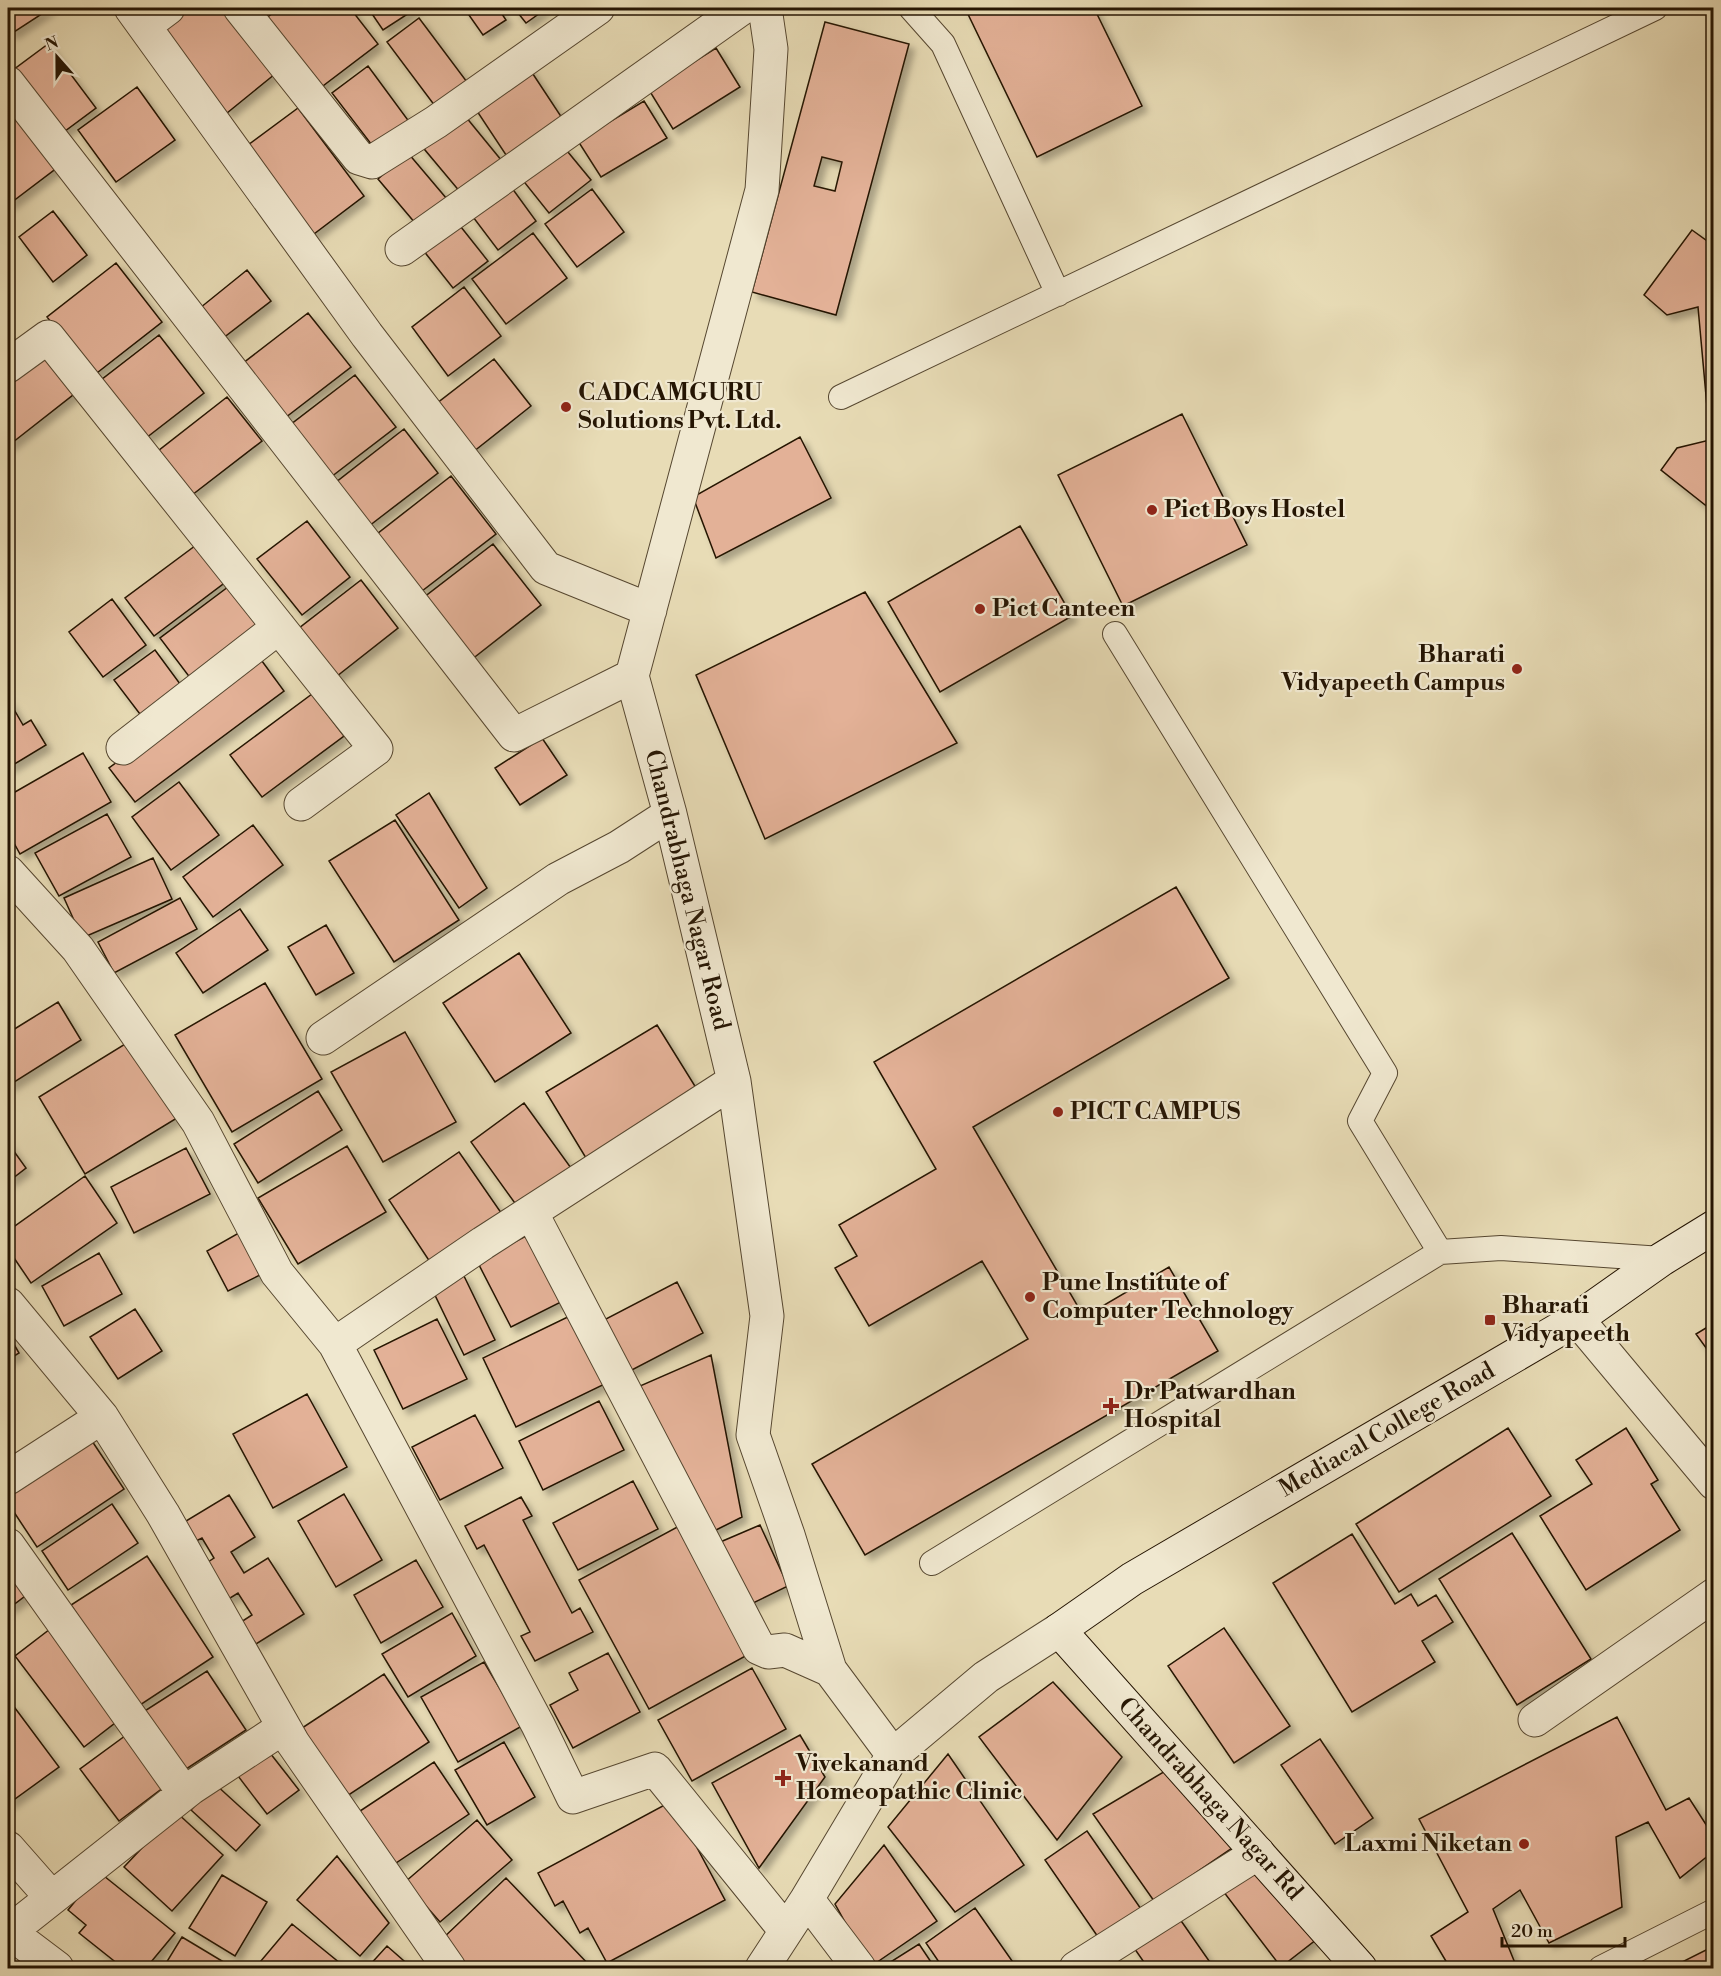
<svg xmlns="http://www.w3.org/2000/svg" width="1721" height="1976" viewBox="0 0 1721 1976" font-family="'Libre Bodoni',serif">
	<defs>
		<filter id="shadow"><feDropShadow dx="5.5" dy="5.5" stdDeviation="3" flood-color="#0004"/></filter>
	</defs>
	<rect width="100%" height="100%" fill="#e8dcb6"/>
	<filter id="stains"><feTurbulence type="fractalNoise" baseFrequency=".00333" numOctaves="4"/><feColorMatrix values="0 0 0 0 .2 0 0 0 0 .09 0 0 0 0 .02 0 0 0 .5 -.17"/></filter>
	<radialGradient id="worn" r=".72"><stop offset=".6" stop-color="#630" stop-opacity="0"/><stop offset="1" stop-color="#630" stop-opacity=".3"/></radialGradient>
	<path fill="#e3b197" stroke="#251503" stroke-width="1.5" fill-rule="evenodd" filter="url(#shadow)" d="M8,8H51L11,34L8,28Z
		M189,8H221L275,74L227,113L160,31Z
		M280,8H350L378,44L311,95L258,24Z
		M368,8H417L383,30Z
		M464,8H498L506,20L483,35Z
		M514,8H547L526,23Z
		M965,8H1094L1142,106L1037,157Z
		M419,18L470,86L438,110L387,42Z
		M825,22L909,44L836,315L752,292ZM822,157L842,162L835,191L814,186Z
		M48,44L96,108L57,137L9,73Z
		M716,48L740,87L673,129L649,90Z
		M527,65L566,124L510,161L471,102Z
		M368,66L413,127L378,153L332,93Z
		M137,87L175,140L116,182L78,130Z
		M8,95L62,164L8,205Z
		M644,101L667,138L601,177L578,141Z
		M298,108L364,196L306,240L240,151Z
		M461,111L506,166L466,199L420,144Z
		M563,146L591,180L549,213L521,178Z
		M408,153L452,205L421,230L378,179Z
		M509,184L536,221L498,250L470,213Z
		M592,189L624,232L577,267L545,224Z
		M53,211L87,255L53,282L19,237Z
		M457,222L488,261L453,288L423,250Z
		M1692,230L1714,246V512L1661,470L1677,448L1710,440L1698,307L1667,315L1644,295Z
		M533,233L567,278L506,324L472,279Z
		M116,263L162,322L93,376L47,317Z
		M247,270L271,301L218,342L195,312Z
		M464,287L501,336L448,376L412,327Z
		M308,313L351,367L281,421L238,367Z
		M159,335L204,393L146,438L101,380Z
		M47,350L78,391L8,446V381Z
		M494,359L531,406L473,452L436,404Z
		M355,375L396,427L331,477L290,425Z
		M227,397L262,441L192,495L158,451Z
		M1182,414L1247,545L1123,606L1058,475Z
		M404,429L438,473L369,526L335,483Z
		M800,437L831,498L716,558L693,497Z
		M451,476L496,534L422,591L377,534Z
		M307,521L350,577L302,615L257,559Z
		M1020,526L1072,616L940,692L888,602Z
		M207,537L235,575L154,636L125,598Z
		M493,544L541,605L471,660L423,598Z
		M361,580L398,628L332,680L294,632Z
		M236,581L270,626L194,683L160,638Z
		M865,592L957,743L765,839L696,675Z
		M112,599L146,645L103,677L69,632Z
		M155,650L186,692L146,722L114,680Z
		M259,657L284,691L135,802L109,768Z
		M312,694L344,736L262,797L230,755Z
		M8,699L23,725L31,720L46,745L8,768Z
		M542,738L567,775L520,805L495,768Z
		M83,753L111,802L20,854L8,832V796Z
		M179,782L219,835L171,870L132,817Z
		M429,793L487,888L459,908L396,815Z
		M107,814L131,857L59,896L35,853Z
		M395,820L459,920L394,962L329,861Z
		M253,825L283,865L213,917L183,877Z
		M153,858L172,899L82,938L64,898Z
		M1176,887L1229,978L973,1127L1084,1317L1169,1267L1218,1351L865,1555L812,1464L1028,1339L982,1261L869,1326L835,1268L857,1256L839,1225L936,1169L874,1062Z
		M180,898L197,929L114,973L98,942Z
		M240,909L268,950L203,993L176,953Z
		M326,925L354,973L316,995L288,947Z
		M519,953L571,1033L495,1082L443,1003Z
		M265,983L322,1079L232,1132L175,1035Z
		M58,1002L81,1040L8,1086V1033Z
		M657,1025L698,1091L586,1158L546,1092Z
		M405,1032L456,1122L383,1162L331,1072Z
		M130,1041L177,1118L85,1174L39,1097Z
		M318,1091L342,1130L258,1183L234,1144Z
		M524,1103L571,1168L517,1206L471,1142Z
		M8,1143L26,1168L8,1182Z
		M347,1146L386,1212L298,1264L258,1198Z
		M186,1148L210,1194L134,1233L111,1187Z
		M459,1152L504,1217L432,1265L389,1200Z
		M85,1176L117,1223L31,1283L8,1249V1231Z
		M244,1230L266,1272L228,1291L207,1251Z
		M530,1234L563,1301L511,1327L477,1261Z
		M99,1253L122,1294L64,1326L42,1286Z
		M463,1274L495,1340L464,1355L432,1289Z
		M677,1282L703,1333L628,1372L602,1321Z
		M135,1309L162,1351L118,1379L90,1337Z
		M578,1312L611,1381L516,1427L483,1358Z
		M437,1319L467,1379L403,1409L374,1350Z
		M1714,1323V1359L1696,1334Z
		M8,1334L19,1353L8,1360Z
		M711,1355L742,1517L708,1534L633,1389Z
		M307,1394L347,1467L273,1508L233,1434Z
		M599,1401L624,1450L543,1490L519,1441Z
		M475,1415L503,1468L440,1500L412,1447Z
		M1508,1428L1551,1496L1399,1592L1356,1524Z
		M1626,1428L1658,1480L1651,1484L1680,1530L1586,1590L1540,1516L1592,1484L1576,1460Z
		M90,1438L124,1489L37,1547L8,1503V1493Z
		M633,1481L658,1529L578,1570L553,1523Z
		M344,1494L382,1560L336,1587L298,1521Z
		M229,1495L255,1537L231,1552L244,1573L268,1558L304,1614L256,1644L241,1622L252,1615L238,1593L227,1600L205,1564L214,1558L202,1538L192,1543L181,1524Z
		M521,1497L532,1516L523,1520L572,1613L580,1608L593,1632L535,1661L521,1636L530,1632L484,1545L477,1549L465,1526Z
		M112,1504L138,1543L68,1590L42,1551Z
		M681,1525L751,1653L649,1709L579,1580Z
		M760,1525L788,1586L747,1606L718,1543Z
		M1512,1533L1591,1659L1517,1705L1439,1579Z
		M1352,1534L1395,1604L1411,1594L1418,1606L1436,1595L1453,1622L1422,1641L1435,1662L1352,1712L1273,1583Z
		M8,1556L33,1590L8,1609Z
		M147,1556L213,1657L137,1707L71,1605Z
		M416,1560L443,1607L381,1643L354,1595Z
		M452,1613L476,1656L408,1697L382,1654Z
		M54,1626L124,1716L84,1747L15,1656Z
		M1224,1628L1290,1726L1234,1763L1168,1666Z
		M608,1653L640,1712L573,1748L550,1705L578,1690L569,1673Z
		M484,1662L522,1726L458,1762L421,1697Z
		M752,1668L786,1729L692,1781L658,1720Z
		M207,1671L246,1730L180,1773L140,1714Z
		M384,1674L429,1742L344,1798L299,1730Z
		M1053,1682L1122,1757L1057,1840L979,1737Z
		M12,1704L59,1767L8,1804V1707Z
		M1617,1717L1666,1810L1689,1798L1714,1837V1851L1680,1878L1648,1822L1616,1837L1622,1907L1549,1943L1520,1890L1493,1909L1517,1968H1450L1431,1936L1468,1912L1419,1819Z
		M129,1733L168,1784L119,1821L80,1769Z
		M800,1735L825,1777L759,1868L712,1783Z
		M1320,1739L1373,1818L1335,1844L1281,1765Z
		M504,1742L535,1797L487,1825L455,1770Z
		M270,1753L299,1790L267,1814L238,1776Z
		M948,1754L1024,1865L955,1912L888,1827Z
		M434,1762L469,1814L390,1867L354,1815Z
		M1172,1767L1232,1848L1154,1901L1093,1814Z
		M215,1784L260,1825L236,1851L191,1810Z
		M672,1801L725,1900L607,1963L588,1928L580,1933L563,1901L555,1906L538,1873Z
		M176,1812L223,1855L172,1911L124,1867Z
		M477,1820L512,1860L440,1922L405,1882Z
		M1087,1831L1141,1909L1098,1937L1045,1860Z
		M884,1845L937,1921L870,1967L835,1904Z
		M337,1856L389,1923L360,1956L297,1900Z
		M1261,1863L1317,1939L1281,1967L1223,1891Z
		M99,1872L175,1933L146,1968H123L79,1933L86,1925L68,1910Z
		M222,1875L267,1902L235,1956L189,1928Z
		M506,1878L592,1968H462L440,1941Z
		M975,1908L1017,1968H943L926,1943Z
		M1177,1915L1214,1968H1148L1132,1945Z
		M292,1924L346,1968H255Z
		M182,1937L227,1964L224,1968H163Z
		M919,1944L935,1968H881Z
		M387,1946L412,1968H367Z
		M1714,1946V1968H1680L1678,1964Z"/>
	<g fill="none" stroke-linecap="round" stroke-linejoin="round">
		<g stroke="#564730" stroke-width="26">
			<path id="lane" d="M911,8L943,44L1058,294
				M841,397L1655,8
				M1115,634L1385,1073L1360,1121L1440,1252
				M932,1563L1440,1252L1501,1248L1662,1259
				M1601,1968L1714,1911"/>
		</g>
		<g stroke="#564730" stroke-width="35">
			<path id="street" d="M131,8L367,335L546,568L650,610
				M240,8L359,158L372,162L436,122L598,8
				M765,8L771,49L762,190L632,676L670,814L734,1081L767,1316L753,1435L788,1535L830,1670L893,1755
				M144,26L168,8
				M8,83L514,735L632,676
				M402,249L742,8
				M8,366L48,337L376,749L301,804
				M123,748L279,627
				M8,872L78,949L198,1122L277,1273L335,1344L538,1725L573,1797L655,1769L786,1931
				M323,1038L558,879L619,847L670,814
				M531,1212L759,1648L768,1652L785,1650L830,1670
				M8,1304L102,1417L163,1514L293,1743L449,1968
				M1577,1319L1714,1483
				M335,1344L483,1243L734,1081
				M8,1478L102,1417
				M8,1545L184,1793
				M1535,1720L1714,1595
				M8,1848L52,1898
				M807,1899L859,1968
				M8,1931L57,1968
				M9,1932L191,1788L284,1727
				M762,1968L807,1899L893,1755L986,1677L1059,1630
				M1076,1968L1258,1853"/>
		</g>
		<g stroke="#251503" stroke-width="35">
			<path id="secondary" d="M1360,1968L1059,1630L1132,1579L1577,1319L1662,1259L1714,1227"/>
		</g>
		<use href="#lane" stroke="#f0e8d0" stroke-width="24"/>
		<use href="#street" stroke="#f0e8d0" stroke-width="33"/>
		<use href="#secondary" stroke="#f0e8d0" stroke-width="33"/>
	</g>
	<g fill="#8f2418" stroke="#f0e8d0" stroke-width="2">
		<circle cx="566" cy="407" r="6"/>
		<circle cx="1152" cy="510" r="6"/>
		<circle cx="980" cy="609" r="6"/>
		<circle cx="1517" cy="669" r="6"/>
		<circle cx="1058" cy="1112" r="6"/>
		<circle cx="1030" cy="1297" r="6"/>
		<rect x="1484" y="1314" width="12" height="12" rx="3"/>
		<path d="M1108 1397h6v6h6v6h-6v6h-6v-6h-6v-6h6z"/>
		<path d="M780 1769h6v6h6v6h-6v6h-6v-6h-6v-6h6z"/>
		<circle cx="1524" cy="1844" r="6"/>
	</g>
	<g text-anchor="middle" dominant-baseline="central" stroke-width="4.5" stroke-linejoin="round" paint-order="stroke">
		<g font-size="24" font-weight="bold" fill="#251503" stroke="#f0e8d0" text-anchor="start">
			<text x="578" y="393">CADCAMGURU<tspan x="578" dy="28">Solutions Pvt. Ltd.</tspan></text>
			<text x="1164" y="510">Pict Boys Hostel</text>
			<text x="992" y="609">Pict Canteen</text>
			<text x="1505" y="655" text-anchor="end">Bharati<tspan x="1505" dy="28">Vidyapeeth Campus</tspan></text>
			<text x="1070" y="1112">PICT CAMPUS</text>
			<text x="1042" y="1283">Pune Institute of<tspan x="1042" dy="28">Computer Technology</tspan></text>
			<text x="1502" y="1306">Bharati<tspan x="1502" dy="28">Vidyapeeth</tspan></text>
			<text x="1124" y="1392">Dr Patwardhan<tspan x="1124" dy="28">Hospital</tspan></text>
			<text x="796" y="1764">Vivekanand<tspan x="796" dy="28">Homeopathic Clinic</tspan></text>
			<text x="1512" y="1844" text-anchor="end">Laxmi Niketan</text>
		</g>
		<g font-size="24" fill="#251503" stroke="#f0e8d0">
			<text transform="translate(687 890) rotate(76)">Chandrabhaga Nagar Road</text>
			<text transform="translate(1387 1430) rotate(-30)">Mediacal College Road</text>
			<text transform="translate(1210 1799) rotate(48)">Chandrabhaga Nagar Rd</text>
		</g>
	</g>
	<rect width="1721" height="1976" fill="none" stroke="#e8dcb6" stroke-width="30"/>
	<rect x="9" y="9" width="1703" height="1958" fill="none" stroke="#251503" stroke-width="3"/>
	<rect x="15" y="15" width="1691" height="1946" fill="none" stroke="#251503" stroke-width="1.5"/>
	<g transform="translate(57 57) rotate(339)" stroke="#f0e8d0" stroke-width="4.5" paint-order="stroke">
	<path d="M0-4.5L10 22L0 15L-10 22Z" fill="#251503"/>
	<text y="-9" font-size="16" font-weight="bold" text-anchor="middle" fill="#251503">N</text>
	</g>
	<path d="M1502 1937v9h123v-9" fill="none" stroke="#251503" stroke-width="3"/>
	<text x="1511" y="1937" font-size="18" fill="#251503" stroke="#f0e8d0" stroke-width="4.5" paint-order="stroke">20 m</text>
	<rect width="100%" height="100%" filter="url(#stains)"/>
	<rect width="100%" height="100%" fill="url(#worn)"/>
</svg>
